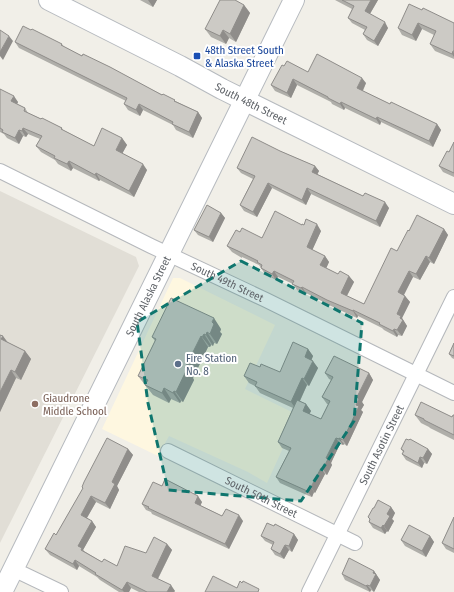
<svg xmlns="http://www.w3.org/2000/svg" width="454" height="592" viewBox="0 0 454 592" font-family="'Fira Sans Condensed',sans-serif">
	<rect width="100%" height="100%" fill="#f1efe8"/>
	<path fill="#fef7e0" d="M173,278H180L275,325L245,389L298,415L267,483L248,472L169,436L158,456L102,429Z"/>
	<path fill="#e1ded6" d="M0,191L136,257L139,266L0,543Z"/>
	<g fill="none" stroke-linecap="round" stroke-linejoin="round">
		<g stroke="#b5b8bc" stroke-width="16">
			<g id="street">
				<path id="s1" d="M0,171L151,246L266,300L454,393"/>
				<path id="s2" d="M168,451L355,543"/>
				<path d="M13,569L61,592"/>
				<path id="s3" d="M309,592L454,297"/>
			</g>
		</g>
		<g stroke="#b6babf" stroke-width="22">
			<g id="secondary">
				<path id="s4" d="M49,0L180,66L222,89L454,204"/>
				<path id="s5" d="M2,592L294,0"/>
			</g>
		</g>
		<use href="#street" stroke="#fff" stroke-width="14"/>
		<use href="#secondary" stroke="#fff" stroke-width="20"/>
	</g>
	<path fill="#afaea9" d="M140,0H157L153,7Z
		M335,0H378L370,14L388,28L378,46L367,40L363,34L365,30L352,23L348,18L352,9Z
		M244,5L250,13L236,42L229,38L226,44L211,37L205,29Z
		M422,10L454,23V59L435,51L430,44L434,35L422,29L416,41L402,35L398,28Z
		M15,42L62,44L64,47L198,112L202,118L193,138L176,130L173,125L143,110L140,116L128,110L124,104L126,101L19,48Z
		M284,66L308,72L366,83L363,91L390,104L437,124L441,130L433,147L381,122L380,125L345,108L344,110L332,104L331,102L297,85L291,98L275,91L271,85Z
		M0,89L18,102L17,104L25,108L28,113L62,128L63,130L94,146L122,138L127,145L122,153L147,170L134,197L100,180L99,181L73,168L71,171L58,164L55,160L41,152L36,146L40,139L28,134L26,137L23,136L19,144L7,138L4,134L0,132Z
		M454,142V177L443,172L439,166L449,152Z
		M280,151L315,166L319,171L317,174L363,196L389,208L380,227L311,194L306,205L272,188L257,217L244,211L240,205L253,179L241,173L237,168Z
		M221,213L225,218L213,242L198,235L194,230Z
		M302,225L321,231L312,250L325,256L329,262L326,268L338,274L349,276L354,282L347,296L364,304L397,251L409,231L444,229L448,235L434,264L430,262L420,280L413,277L403,295L405,296L410,302L402,318L407,326L402,336L398,335L397,337L384,330L382,328L358,316L357,318L331,306L306,293V294L297,290L293,284L278,277L276,280L265,274L259,265L242,257V258L232,252L227,246L240,232L262,238Z
		M221,329L220,332L222,334L217,344L214,343L213,346L211,345L210,347H208L193,378L194,380L183,402L181,401L180,403L171,399L169,403L153,395L138,376L155,341L152,337Z
		M0,335L7,342L25,351L31,359L21,380L16,378L0,412Z
		M454,343V359L452,358L449,354Z
		M308,349L313,356L311,360L318,368L309,386L307,385L300,401L306,404L311,411L309,414L321,419L328,404H327L322,397L331,380L329,379L325,373H369L373,380L362,402L364,405L361,410L363,412L347,446L344,444L343,445L340,444L331,463L332,465L327,475L325,474L315,493L314,492L312,497L309,496L280,483L276,477L289,451L282,448L278,442L293,408L260,393L255,386L249,383L244,376L260,367L280,372Z
		M415,415L452,417L454,415V440L430,428L429,427L421,423Z
		M128,449L133,455L117,486L119,490L110,509L96,502L87,518L92,521L96,527L83,550L84,551L102,562L117,566L167,544L172,550L158,579L175,591L174,592H139L131,588L129,592H119L100,580L97,577L79,566L77,570L50,555L45,549L56,535L83,489L82,487Z
		M401,449H428L432,454L427,464L424,463L422,468L406,460L402,454L403,452Z
		M162,486L202,502L200,505L222,516L243,521L229,549L152,514L151,512L146,510L142,504Z
		M391,507L395,513L392,519L394,521L388,532L387,531L385,534L373,528L369,522L370,520L368,517L374,508Z
		M454,517V553L446,549L442,543Z
		M274,526L294,534L298,540L292,552L289,550L284,559L275,555L271,549L273,545L265,541L261,536Z
		M430,536L434,542L426,557L405,546L401,540Z
		M374,571L380,580L374,592L371,590L370,592L345,580L342,574Z"/>
	<path fill="#8f8d8a" d="M148,0H157L153,7Z
		M371,0H378L368,17L365,11Z
		M244,5L250,13L236,42L230,34Z
		M385,22L388,28L378,46L374,41Z
		M418,23L422,29L416,41L412,35Z
		M223,30L229,38L226,44L220,36Z
		M9,36L13,41L3,60L0,56V52Z
		M453,51L454,53V57L452,54Z
		M362,78L366,83L361,94L357,88Z
		M293,79L297,85L291,98L287,93Z
		M14,96L18,102L15,108L11,101Z
		M341,102L345,108L344,110L340,104Z
		M139,104L143,110L140,116L136,110Z
		M198,112L202,118L193,138L189,132Z
		M377,117L381,122L380,125L376,119Z
		M437,124L441,130L433,147L429,141Z
		M23,128L28,134L26,137L22,131Z
		M19,130L23,136L19,144L15,138Z
		M122,138L127,145L121,156L116,150Z
		M69,161L73,168L71,171L67,164Z
		M143,164L147,170L134,197L129,191Z
		M315,166L319,171L316,177L312,172Z
		M96,173L100,180L99,181L95,175Z
		M268,183L272,188L257,217L253,212Z
		M307,188L311,194L306,205L302,200Z
		M385,202L389,208L380,227L376,221Z
		M221,213L225,218L213,242L209,237Z
		M317,224L321,231L311,253L307,247Z
		M444,229L448,235L434,264L429,258Z
		M325,256L329,262L325,271L320,265Z
		M426,256L430,262L420,280L416,274Z
		M274,271L278,277L276,280L272,274Z
		M409,271L413,277L402,299L398,292Z
		M349,276L354,282L345,299L341,293Z
		M302,287L306,293V294L301,288Z
		M405,296L410,302L402,318L407,326L402,336L397,330V314Z
		M353,310L358,316L357,318L353,311Z
		M214,318L221,329L220,332L222,334L217,344L210,334L212,322Z
		M394,329L398,335L397,337L393,331Z
		M207,332L214,343L213,346L206,335Z
		M204,334L211,345L210,347L202,337Z
		M3,336L9,344L1,339Z
		M201,336L208,347L193,378L194,380L183,402L176,392L185,368Z
		M308,349L313,356L310,364L305,357Z
		M25,351L31,359L21,380L15,372Z
		M313,361L318,368L309,386L304,379Z
		M11,370L16,378L0,412V392Z
		M369,373L373,380L362,402L364,405L361,410L363,412L347,446L343,440L356,405L357,397Z
		M302,378L307,385L296,409L291,402Z
		M164,388L171,399L169,403L162,393Z
		M174,391L181,401L180,403L173,393Z
		M306,404L311,411L308,417L303,411Z
		M336,438L340,444L331,463L332,465L327,475L323,469L326,458Z
		M339,438L344,444L343,445L339,439Z
		M128,449L133,455L117,486L119,490L110,509L105,503L112,482Z
		M428,449L432,454L427,464L423,458Z
		M420,457L424,463L422,468L418,463Z
		M321,468L325,474L315,493L311,487Z
		M310,486L314,492L312,497L307,491Z
		M91,496L96,502L85,521L81,515Z
		M198,496L202,502L199,509L195,503Z
		M391,507L395,513L392,519L394,521L388,532L384,526L387,514Z
		M239,515L243,521L229,549L225,544Z
		M92,521L96,527L83,550L86,554L78,546Z
		M383,525L387,531L385,534L381,528Z
		M294,534L298,540L292,552L289,546Z
		M430,536L434,542L426,557L422,551Z
		M167,544L172,550L156,582L152,576Z
		M285,545L289,550L284,559L280,554Z
		M75,560L79,566L77,570L73,564Z
		M374,571L380,580L374,592L370,586L373,573Z
		M127,582L131,588L129,592H124L122,590Z
		M171,585L175,591L174,592H167Z
		M367,585L371,590L370,592L366,586Z"/>
	<path fill="#cccac5" stroke="#8f8d8a" d="M220,0H235L244,5L230,34L223,30L220,36L205,29Z
		M342,0H371L365,11L385,22L374,41L363,34L367,27L348,18L354,6Z
		M409,4L422,10L423,8L454,23V51H453L452,54L430,44L436,31L418,23L412,35L398,28Z
		M23,26L31,30L32,29L62,44L61,45L82,56L83,54L110,67L162,95L163,94L175,100L174,101L198,112L189,132L172,124L173,122L139,104L136,110L124,104L127,98L15,42Z
		M0,30L9,36L0,52Z
		M317,54L362,78L357,88L390,104L391,102L437,124L429,141L377,117L376,119L341,102L340,104L328,98V97L293,79L287,93L271,85L282,65L284,66L287,61L308,72Z
		M0,89L14,96L11,101L25,108L24,111L41,119L42,118L62,128L61,129L94,146L102,128L122,138L116,150L143,164L129,191L96,173L95,175L69,161L67,164L54,158L55,156L36,146L42,136L23,128L22,131L19,130L15,138L2,132L3,130L0,128Z
		M252,137L280,151L315,166L312,172L363,196L365,193L385,202L376,221L307,188L302,200L268,183L253,212L240,205L255,176L237,168Z
		M454,142V173L439,166L447,151L449,152Z
		M207,205L221,213L209,237L194,230Z
		M275,211L302,225V224L304,225L306,219L317,224L307,247L325,256L320,265L338,274L340,271L349,276L341,293L364,304L391,248L397,251L408,230L409,231L417,215L444,229L429,258L426,256L416,274L409,271L398,292L405,296L397,314L401,316L400,318L403,320L397,330L394,329L393,331L379,324L380,323L353,310V311L327,300L302,287L301,288L292,284L294,281L274,271L272,274L261,268L262,265L257,262L258,261L238,251L227,246L236,230L240,232L242,228L262,238Z
		M171,298L214,318L212,322L214,324L210,334L207,332L206,335L204,334L202,337L201,336L185,368L187,369L176,392L174,391L173,393L164,388L162,393L145,385L148,380L138,376L156,339L152,337Z
		M0,335L3,336L1,339L25,351L15,372L11,370L0,392Z
		M293,342L308,349L305,357L313,361L304,379L302,378L291,402L255,386L257,382L244,376L250,363L260,367L261,364L280,372Z
		M454,343V356L449,354Z
		M334,356L369,373L357,397L359,399L356,405L359,406L343,440L339,438V439L336,438L326,458L328,459L323,469L321,468L311,487L310,486L307,491L305,490L276,477L291,448L278,442L297,400L306,404L303,411L321,419L330,401L322,397L333,377L325,373Z
		M421,402L452,417L453,415H454V435L424,420V419L415,415Z
		M107,438L128,449L112,482L115,484L105,503L91,496L81,515L92,521L78,546L82,548L81,550L102,562L104,559L117,566L125,546L146,553L154,537L167,544L152,576L171,585L167,592H147L127,582L122,590L95,574L96,573L75,560L73,564L45,549L54,533L56,535L83,488L82,487L84,482Z
		M406,439L409,440L410,439L428,449L423,458L420,457L418,463L402,454L404,451L401,449Z
		M165,479L198,496L195,503L222,516L226,509L239,515L225,544L148,508L149,507L142,504L153,482L162,486Z
		M378,500L391,507L387,514L390,516L384,526L383,525L381,528L369,522L370,519L368,517L373,508H374Z
		M454,517V549L442,543Z
		M267,523L274,526L275,524L294,534L289,546L285,545L280,554L271,549L274,542L261,536Z
		M409,525L430,536L422,551L401,540Z
		M349,558L374,571L373,573L376,574L370,586L367,585L366,586L342,574Z
		M213,576L237,588L240,581L242,583L243,581L259,589L258,592H205Z"/>
	<path fill="#0f766e" fill-opacity="0.2" stroke="#0f766e" stroke-width="3" stroke-dasharray="8 5" stroke-linejoin="round" d="M241,261L362,323L354,421L301,501L168,490L148,403L137,322Z"/>
	<rect fill="#1a4fb4" stroke="#fff" stroke-width="1.5" x="193" y="52" width="8" height="8" rx="2"/>
	<circle fill="#5c6f8a" stroke="#fff" stroke-width="1.5" cx="178" cy="364" r="4"/>
	<circle fill="#8d6e63" stroke="#fff" stroke-width="1.5" cx="35" cy="404" r="4"/>
	<g text-anchor="middle" dominant-baseline="central" stroke-width="4" stroke-linejoin="round" paint-order="stroke">
		<g font-size="11" fill="#164399" stroke="#fff" text-anchor="start">
			<text x="205" y="50">48th Street South<tspan x="205" dy="13">&amp; Alaska Street</tspan></text>
		</g>
		<g font-size="11" fill="#5f6368" stroke="#fff">
			<text stroke="none"><textPath href="#s4" startOffset="227">South 48th Street</textPath></text>
			<text stroke="none"><textPath href="#s1" startOffset="253">South 49th Street</textPath></text>
			<text stroke="none"><textPath href="#s5" startOffset="330">South Alaska Street</textPath></text>
			<text stroke="none"><textPath href="#s3" startOffset="164">South Asotin Street</textPath></text>
			<text stroke="none"><textPath href="#s2" startOffset="104">South 50th Street</textPath></text>
		</g>
		<g font-size="11" fill="#4e5e75" stroke="#fff" text-anchor="start">
			<text x="186" y="358">Fire Station<tspan x="186" dy="13">No. 8</tspan></text>
		</g>
		<g font-size="11" fill="#785e54" stroke="#fff" text-anchor="start">
			<text x="43" y="398">Giaudrone<tspan x="43" dy="13">Middle School</tspan></text>
		</g>
	</g>
</svg>
